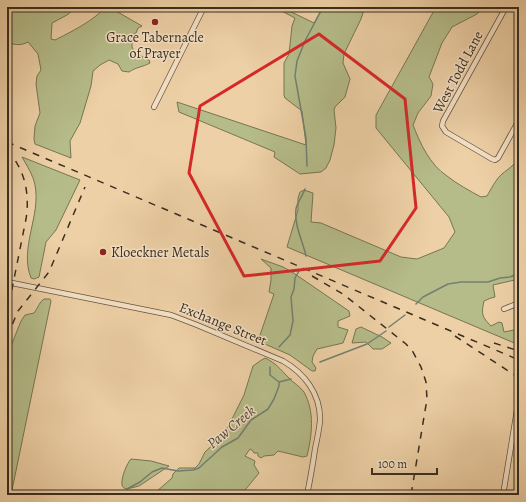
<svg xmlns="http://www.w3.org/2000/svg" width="526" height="502" viewBox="0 0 526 502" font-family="Alegreya,serif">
	<rect width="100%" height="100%" fill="#eed0a6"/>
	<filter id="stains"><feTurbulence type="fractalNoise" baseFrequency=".005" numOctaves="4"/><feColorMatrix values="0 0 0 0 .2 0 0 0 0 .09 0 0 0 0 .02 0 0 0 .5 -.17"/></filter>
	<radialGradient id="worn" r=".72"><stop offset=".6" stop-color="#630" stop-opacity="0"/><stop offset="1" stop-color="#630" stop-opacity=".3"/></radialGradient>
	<path fill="#b5bc89" stroke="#777554" d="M7,7H77L67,15L52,23L51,39L55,40C67,34 99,18 104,7H109L142,26L138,28L136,33L132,35V47L135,53L149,60L150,63C143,67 136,67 129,72L122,71L118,64L109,60L100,65L93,71L91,86L80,123L70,141L71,158L35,144L34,139L35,126L40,113L36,84L37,76L41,70L38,54L28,42C21,46 14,45 7,42Z
		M274,7H281L314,23L323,7H365L361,19L344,54L343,63L350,79L345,97L335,107L334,110L336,128L334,145L330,160L326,168L321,172L300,174L274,157L275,152L179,112L177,102L306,145L302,111L285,98L284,95V63L289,54L292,26L295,18Z
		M436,7H484L477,14L452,27L442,43L429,77L433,84L431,96L418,113L413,125C420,143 430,165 447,176C457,184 470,191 481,197L487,196C491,189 496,179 502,174C509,168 516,165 519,155V279L493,285L495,297L491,298L484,301C481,314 482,317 491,326L499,322L502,323L504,332L519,329V345L287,247L298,210V198L300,192L304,190L313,193L311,222L321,223L401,257L417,259L444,248L455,232L449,217L376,128V115Z
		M22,157L80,180L56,230L46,242L39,277L34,279L31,278C19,248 41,216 35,185C33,175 27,166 22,157Z
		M261,259L283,267L292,272L349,311L350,316L338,321V327L348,330L343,343L317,349L313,356L312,362L316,368L315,371H312L290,355L258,341L274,294L269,292L271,280V268Z
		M44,299H50L51,301L11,495H7V356L21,321L25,315L34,313C38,308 39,302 44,299Z
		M361,327L382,337L391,343L382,349H373L366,342L352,343L356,329Z
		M265,358C276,363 280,369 288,377C293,383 300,386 304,392C315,412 312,435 307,456L303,457L278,451L274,455L264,456L261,458L258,456V453H254L252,450L250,449L245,456L255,461L254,465L259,473L241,495H157L156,492L172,478L173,474L179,468H195L199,464L205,452L221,437L229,425L244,395L253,366L260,361Z
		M131,459L151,461L169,466L139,486L127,489C124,488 122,488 122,484C121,478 127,463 131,459Z"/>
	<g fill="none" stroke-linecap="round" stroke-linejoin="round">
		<path stroke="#738072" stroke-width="1.5" d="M307,166L306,138L295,76L297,61L305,41L323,7
			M305,189C303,195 297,203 296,209C294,226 303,241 306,256
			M416,304L423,297L448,284L461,282H488L500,278L510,277L519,273
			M389,327L405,315
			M279,347L290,335L293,321L291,297L294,289L295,278L299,271
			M320,362L367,344L386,331
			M270,367V375L279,382
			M279,382L291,379
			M127,489L140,482L152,472L162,468L178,471L193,470L199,468L222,447L238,438L251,420L268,409L274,399L279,386V382"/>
		<g stroke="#665642" stroke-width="6">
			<path id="minor" d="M506,7L443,121L442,126L446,132L492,159L495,160L498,158L519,120
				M154,107L204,7
				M7,282L171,315L197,325L283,361C304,373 321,394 320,421C319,430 317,440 315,449C313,464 310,480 307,495
				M504,309L519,303
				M503,495L519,398"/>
		</g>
		<use href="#minor" stroke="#f4e0c5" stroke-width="4.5"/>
		<path stroke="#392e20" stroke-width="1.5" stroke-dasharray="7 7" stroke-linecap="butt" d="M7,142L519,360
			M7,150C25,169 30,194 26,219L7,314
			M312,276L343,294L406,344L413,352L421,367L426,382L427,399L411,495
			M455,336L519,378
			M7,337L18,311L49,272L85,187
			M494,343L519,351"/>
	</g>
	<path fill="none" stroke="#d62828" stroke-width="3" stroke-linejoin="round" d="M319,34L405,99L416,208L380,261L244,276L189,173L200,106Z"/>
	<g fill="#8f2418" stroke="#f4e0c5" stroke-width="1.5">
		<circle cx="155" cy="22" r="4"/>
		<circle cx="103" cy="252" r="4"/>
	</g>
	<g text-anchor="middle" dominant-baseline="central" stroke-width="3" stroke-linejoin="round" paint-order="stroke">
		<g font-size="14" fill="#392e20" stroke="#f4e0c5">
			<text x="155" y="37">Grace Tabernacle<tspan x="155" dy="16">of Prayer</tspan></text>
			<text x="111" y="252" text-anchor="start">Kloeckner Metals</text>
		</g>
		<g font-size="14" fill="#392e20" stroke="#f4e0c5">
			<text transform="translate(458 72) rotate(-62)">West Todd Lane</text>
			<text transform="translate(223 324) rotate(22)">Exchange Street</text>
		</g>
		<g font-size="15" font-style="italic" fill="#4c493b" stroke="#f4e0c5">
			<text transform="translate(231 427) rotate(-40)">Paw Creek</text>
		</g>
	</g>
	<rect width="526" height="502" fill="none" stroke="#eed0a6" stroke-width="24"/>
	<rect x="8" y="8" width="510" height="486" fill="none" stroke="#392e20" stroke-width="2"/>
	<rect x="12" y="12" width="502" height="478" fill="none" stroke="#392e20"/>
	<path d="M372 468v6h65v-6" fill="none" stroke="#392e20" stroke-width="2"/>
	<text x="378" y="468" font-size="12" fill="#392e20" stroke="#f4e0c5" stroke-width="3" paint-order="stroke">100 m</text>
	<rect width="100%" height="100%" filter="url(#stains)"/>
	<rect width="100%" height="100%" fill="url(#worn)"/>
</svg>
